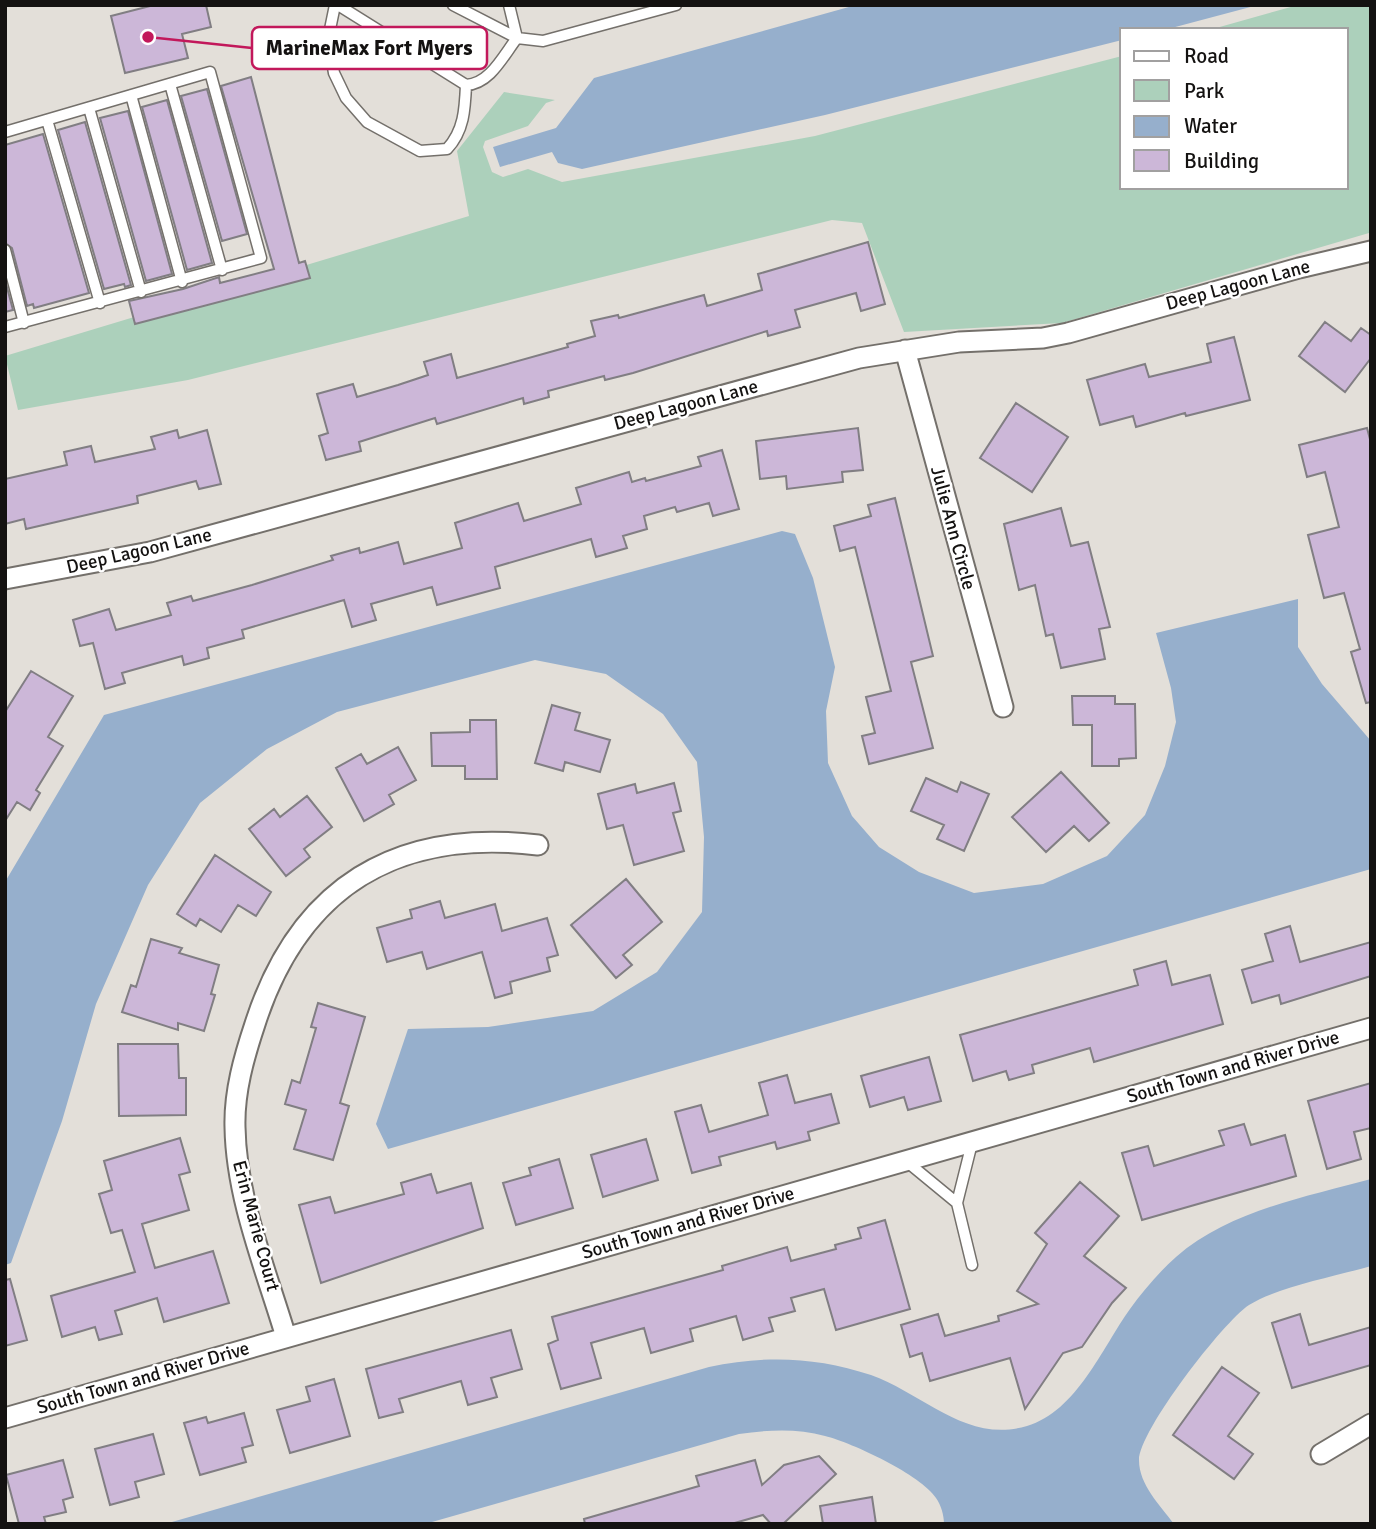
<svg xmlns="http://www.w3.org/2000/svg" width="1376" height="1529" viewBox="0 0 1376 1529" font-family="Signika,sans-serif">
	<rect width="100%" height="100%" fill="#e3dfd9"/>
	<path fill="#acd0bb" d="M1298,5H1371L1369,233L1062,323L904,332L862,223L832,220L188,380L18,410L5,356L469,216L457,151L504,92L555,100L546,103L528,126L485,141L483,147L492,172L503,177L528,169L562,182L815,136L1122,56V187H1346V30H1209Z"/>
	<path fill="#96afcc" d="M856,5H1258L1164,30H1122V40L825,115L582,169L558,163L552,152L500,167L493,147L556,128L594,78Z
		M782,531L795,534L813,578L835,667L826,711L828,763L852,816L879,847L919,872L974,893L1043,884L1107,856L1145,815L1165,766L1176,722L1171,688L1156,633L1298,599V647L1322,684L1371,741V869L388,1149L376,1124L408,1029L488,1027L593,1011L657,972L702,912L704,837L697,762L663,714L606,674L535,660L337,712L267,749L200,803L148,885L96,1004L62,1121L11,1263L5,1265V882L104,715Z
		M1371,1179V1266C1337,1276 1277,1287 1249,1305C1223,1322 1139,1431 1139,1460C1139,1485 1160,1505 1174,1524H944C944,1515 941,1505 936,1498C921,1475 853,1443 825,1436C797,1428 767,1430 739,1434L425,1524H165L709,1367C765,1355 817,1357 871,1375C924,1394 967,1444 1027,1426C1077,1411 1102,1348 1130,1309C1143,1291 1159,1272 1176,1257C1229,1211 1305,1197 1371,1179Z"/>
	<path fill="#ccb7d8" stroke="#817e83" stroke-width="2" d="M154,5H206L211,27L182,34L188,58L125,73L111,16Z
		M251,77L299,263L305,261L310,278L135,324L129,301L183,289L219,277L220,283L274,269L221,86Z
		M207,89L247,234L222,241L181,96Z
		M167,100L212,263L187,270L142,107Z
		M128,111L172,274L146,281L100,118Z
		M85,122L131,285L125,287L124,284L104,289L58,130Z
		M43,134L89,293L34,308L33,304L27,306L12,248L5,243V145Z
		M868,242L885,304L861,311L856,293L795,310L800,327L768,336L767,331L633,373L605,380L604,376L548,391L549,397L524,404L523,398L437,424L435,418L359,442L361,451L326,460L319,436L328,433L317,394L353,384L357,397L398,385L428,375L424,362L451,354L457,378L568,347L567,344L595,336L591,321L618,315L619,318L704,295L707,306L762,290L758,274Z
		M5,280L13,310L5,312Z
		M1325,322L1351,341L1361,328L1371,335V358L1345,392L1299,356Z
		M1234,337L1250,400L1186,416L1185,413L1136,427L1133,416L1100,425L1087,380L1145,364L1149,377L1211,362L1207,344Z
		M1016,403L1068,437L1032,492L980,458Z
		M858,428L863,470L842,472L843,482L787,489L786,476L760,479L756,441Z
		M1367,428L1371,443V702L1366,703L1351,652L1360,649L1344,593L1324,598L1308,535L1339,527L1325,472L1307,477L1299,445Z
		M177,430L179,438L207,430L221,484L199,489L196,481L137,496L138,503L26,529L24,519L5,524V479L67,465L64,452L91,446L95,462L155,449L151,437Z
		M722,450L739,509L713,516L709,503L677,512L675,507L644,516L647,529L623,536L627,548L596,557L591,539L495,567L500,588L437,605L432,587L371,604L376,620L352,627L344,600L242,630L244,638L207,648L209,658L184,665L182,656L122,673L125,683L105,689L93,643L80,646L73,620L109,609L116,630L171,615L167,603L191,596L193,601L252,585L333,560L331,556L359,548L360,553L398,542L404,564L462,548L455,523L518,503L524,521L581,504L576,488L629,472L632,482L645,478L646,481L701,466L698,457Z
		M895,498L933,656L911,662L933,748L869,764L862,736L875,733L866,697L891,691L855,547L840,551L834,526L871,516L868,505Z
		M1061,508L1071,546L1088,542L1110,627L1099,629L1105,659L1061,668L1053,634L1046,636L1035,585L1019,590L1004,524Z
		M31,671L73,696L48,737L63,746L36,790L40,793L30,810L17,802L5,821V712Z
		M1072,696H1115V704H1135L1136,758L1119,759V766H1092V725H1073Z
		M552,705L580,713L575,730L610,740L600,772L565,762L563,771L535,763Z
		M470,720H496L497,779H465V766H432L431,733L470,732Z
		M398,747L416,780L389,795L394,804L364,821L336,768L361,754L367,764Z
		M1061,772L1109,823L1089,841L1074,826L1046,852L1012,817Z
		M926,778L957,792L961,782L989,794L964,851L937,839L944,825L911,811Z
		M674,783L681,811L673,813L684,851L634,865L623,825L607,829L598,794L635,784L637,793Z
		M307,796L332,827L304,849L310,857L286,876L249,829L274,809L280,817Z
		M215,855L271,892L256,916L238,905L221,932L200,919L196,926L177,914Z
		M626,879L662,922L623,955L632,965L616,978L571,925Z
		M440,901L445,918L495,904L502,931L547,918L558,955L547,958L550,971L510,982L512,993L495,998L482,952L427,969L422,952L387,962L377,928L412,918L410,910Z
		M1290,926L1300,962L1371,942V976L1281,1004L1279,995L1252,1003L1242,970L1273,961L1265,934Z
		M151,939L182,948L179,953L219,965L211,994L215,995L204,1031L178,1023V1030L122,1012L131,985L136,987Z
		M1166,961L1172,985L1210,975L1223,1024L1094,1062L1090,1048L1032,1065L1034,1073L1009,1080L1006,1071L973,1081L960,1035L1138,985L1134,970Z
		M318,1003L365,1017L340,1103L349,1106L333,1160L294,1149L306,1110L285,1104L292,1080L300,1083L316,1028L311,1027Z
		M118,1044H178L179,1078H186V1115L119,1116Z
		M929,1057L941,1101L908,1110L904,1097L870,1107L861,1076Z
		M787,1075L795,1103L831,1094L839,1123L808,1132L810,1140L777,1149L775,1142L719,1157L721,1165L692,1173L675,1112L701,1105L709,1132L768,1115L759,1083Z
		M1371,1083V1128L1354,1132L1361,1159L1327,1169L1308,1101Z
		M1244,1124L1251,1145L1285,1135L1296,1176L1142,1220L1122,1153L1148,1146L1154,1166L1224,1145L1219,1131Z
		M180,1138L190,1172L179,1175L189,1210L142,1224L155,1268L213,1251L229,1303L164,1322L157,1298L115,1311L122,1334L99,1340L95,1327L62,1337L51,1296L135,1272L122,1230L111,1233L99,1194L112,1190L104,1161Z
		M646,1139L658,1180L603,1197L591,1155Z
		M559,1159L573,1208L516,1225L503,1183L531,1175L529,1168Z
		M431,1174L437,1193L471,1183L483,1228L321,1283L299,1205L330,1197L335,1213L404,1194L401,1183Z
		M1080,1182L1119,1216L1084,1256L1126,1288L1112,1303L1082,1347L1063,1353L1025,1409L1010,1358L930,1381L922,1353L910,1357L901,1325L938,1314L945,1336L999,1321L998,1316L1038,1304L1017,1291L1047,1244L1035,1233Z
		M885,1220L910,1309L836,1330L824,1289L791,1298L795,1311L769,1318L773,1331L743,1340L736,1316L690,1329L693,1341L651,1353L644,1328L591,1343L601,1378L561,1389L548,1344L558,1340L552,1317L723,1270L722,1266L787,1247L791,1261L836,1249L835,1245L861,1238L858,1228Z
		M10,1279L27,1340L5,1346V1280Z
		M1300,1314L1309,1345L1371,1327V1365L1292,1388L1272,1323Z
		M511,1330L522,1369L491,1378L497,1397L468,1405L461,1381L399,1399L403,1412L379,1418L366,1369Z
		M1222,1367L1259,1393L1228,1436L1253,1454L1234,1479L1173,1435Z
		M334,1379L350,1436L290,1453L277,1410L310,1401L306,1387Z
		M244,1413L253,1445L242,1448L246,1462L200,1475L184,1423L206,1417L208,1423Z
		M153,1434L164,1474L135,1482L139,1497L110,1505L95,1449Z
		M819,1456L836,1474L783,1524H771L763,1515L731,1524H585L584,1519L699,1486L696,1476L755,1460L762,1485L784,1465Z
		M63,1460L73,1497L63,1500L66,1512L44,1517L46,1524H19L6,1475Z
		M872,1497L876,1524H823L820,1506Z"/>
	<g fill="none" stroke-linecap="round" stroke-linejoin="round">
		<g stroke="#74706b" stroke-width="13">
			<path id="service" d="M335,5L328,39L334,73L346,98L367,122L420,151L447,149C464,131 465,109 466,85
				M338,5L466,85C490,84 503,56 517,38L509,5
				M453,5L517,38L543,41L676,5
				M170,84L222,270
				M131,95L182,282
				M89,108L141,292
				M47,120L100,303
				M5,132L210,72L261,258L5,327
				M5,250L24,323
				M972,1143L957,1203L972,1265
				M906,1161L957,1203"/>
		</g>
		<g stroke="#74706b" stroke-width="23">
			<path id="minor" d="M905,350L1003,707
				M5,579L150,552L859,358L959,342L1043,338L1068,333L1299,268L1371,251
				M286,1337C266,1270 236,1198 235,1127C234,1092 244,1057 255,1024C299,887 396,828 538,845
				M5,1418L1371,1028
				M1321,1454L1371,1424"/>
		</g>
		<use href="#service" stroke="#fff" stroke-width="10"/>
		<use href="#minor" stroke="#fff" stroke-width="19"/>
	</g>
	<g text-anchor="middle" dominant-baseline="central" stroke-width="5" stroke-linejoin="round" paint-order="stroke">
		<g font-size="19" fill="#141211" stroke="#fff">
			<text transform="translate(1238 285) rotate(-15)">Deep Lagoon Lane</text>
			<text transform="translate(686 405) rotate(-15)">Deep Lagoon Lane</text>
			<text transform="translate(953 528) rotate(75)">Julie Ann Circle</text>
			<text transform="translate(139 551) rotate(-13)">Deep Lagoon Lane</text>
			<text transform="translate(1233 1067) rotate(-16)">South Town and River Drive</text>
			<text transform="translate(688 1223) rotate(-16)">South Town and River Drive</text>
			<text transform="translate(256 1226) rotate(75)">Erin Marie Court</text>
			<text transform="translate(143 1378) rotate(-16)">South Town and River Drive</text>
		</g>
	</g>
	<path fill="none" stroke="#c2185b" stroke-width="2.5" d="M148 37L252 48"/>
	<circle fill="#c2185b" stroke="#fff" stroke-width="2.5" cx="148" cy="37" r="7"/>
	<rect fill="#fff" stroke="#c2185b" stroke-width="2.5" x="252" y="27" width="235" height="42" rx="7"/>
	<g font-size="21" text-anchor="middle" font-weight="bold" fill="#141211">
		<text x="369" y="55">MarineMax Fort Myers</text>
	</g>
	<rect width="1376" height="1529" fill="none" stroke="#141211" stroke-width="14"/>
	<rect x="1120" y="28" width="228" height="161" fill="#ffffff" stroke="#a1a0a0" stroke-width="2"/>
	<rect x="1134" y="51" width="35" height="10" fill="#ffffff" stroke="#a1a0a0" stroke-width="2"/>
	<text x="1184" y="63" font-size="21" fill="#141211">Road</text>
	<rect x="1134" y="80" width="35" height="21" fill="#acd0bb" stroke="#a1a0a0" stroke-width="2"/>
	<text x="1184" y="98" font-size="21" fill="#141211">Park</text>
	<rect x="1134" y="116" width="35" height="21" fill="#96afcc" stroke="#a1a0a0" stroke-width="2"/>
	<text x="1184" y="133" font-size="21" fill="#141211">Water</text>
	<rect x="1134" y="150" width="35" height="21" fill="#ccb7d8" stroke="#a1a0a0" stroke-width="2"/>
	<text x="1184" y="168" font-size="21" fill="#141211">Building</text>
</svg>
